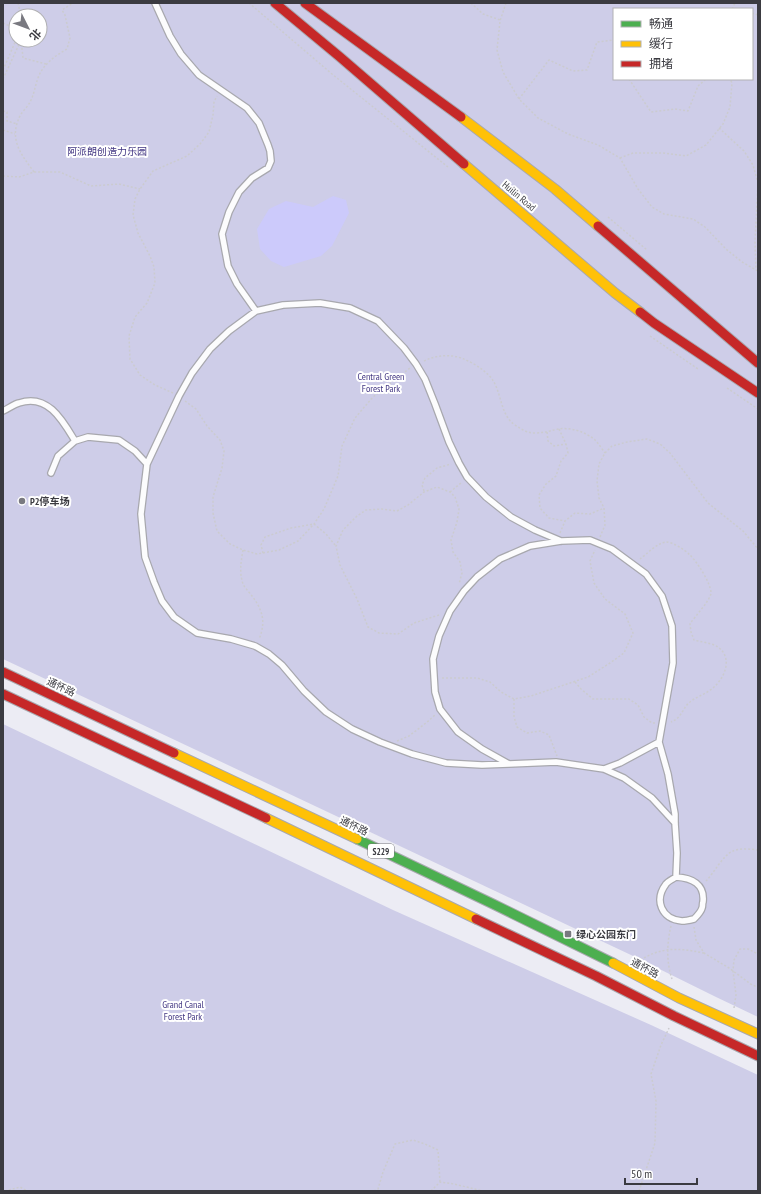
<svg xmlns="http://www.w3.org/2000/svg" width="761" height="1194" viewBox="0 0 761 1194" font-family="'PT Sans Narrow','Noto Sans SC',sans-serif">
	<rect width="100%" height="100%" fill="#ececf4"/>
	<path fill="#cecde8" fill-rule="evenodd" d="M3,3H758V1017L716,997L631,955L3,659ZM614,9H752V79H614ZM16,16H40V40H16Z
		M3,724L393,910L651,1025L758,1075V1191H3Z"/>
	<path fill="#cccafb" d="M333,196L346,200L349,213L332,246L321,256L284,267L271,261L260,249L257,229L269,209L286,201L313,207Z"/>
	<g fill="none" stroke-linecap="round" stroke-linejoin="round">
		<g stroke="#a8a8ae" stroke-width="8">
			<path id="lane" d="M155,3L170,36L181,54L199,75L247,108L259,123L268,145L270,151L271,161L268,168L252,178L239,192L229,212L222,234L228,266L237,284L256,311
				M3,411C8,409 14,404 19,403C48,393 63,421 75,441
				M51,473L58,456L75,441L88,437L119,440L135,451L147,464
				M509,764L482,765L446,763L412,754L380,742L352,729L326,712L304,691L282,665L269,654L255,646L231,639L197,633L174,617L162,601L154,582L145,557L141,514L147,464L179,396L192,373L210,349L229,331L256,311L283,305L320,303L350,308L378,321L404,348L416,364L425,379L435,404L449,442L459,463L467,477L486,497L511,517L535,530L561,541
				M604,769L620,763L659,742
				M675,823L652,798L624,778L604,769L556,762L509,764L482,749L458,732L440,709L435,692L433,659L439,636L450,611L464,591L477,577L500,559L530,546L561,541L590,540L612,549L646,574L662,596L672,626L673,663L659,742L668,774L675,814V823L677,853L676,877C673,879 668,881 666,884C654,900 661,919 682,921C686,921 690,920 694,919C697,916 701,912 702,908C703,906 702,904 703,902C705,884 692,878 676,877"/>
		</g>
		<g stroke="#a8a8ae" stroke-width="11">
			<path id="fast" d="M357,839L493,904L613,963"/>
		</g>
		<g stroke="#a8a8ae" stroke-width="11">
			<path id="slow" d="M461,117L555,189L598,226
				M464,164L615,293L640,312
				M174,753L357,839
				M266,818L476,919
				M613,963L679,998L758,1034"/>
		</g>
		<g stroke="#a8a8ae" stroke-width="11">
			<path id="jam" d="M275,3L340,57L464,164
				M305,3L461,117
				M598,226L758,363
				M640,312L654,323L758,393
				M3,672L174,753
				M3,694L266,818
				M476,919L596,976L674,1016L758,1056"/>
		</g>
		<path stroke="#cbcbcf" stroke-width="1.5" stroke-dasharray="2 2" stroke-linecap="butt" d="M18,3L21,16
			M249,3L332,74L448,167
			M471,3L483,14L500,20
			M506,3L500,21L497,50L503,72L519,99L538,118L568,134L598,145L620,158L638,189L652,207L664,214L693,219L705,227L726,249L742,262L758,271
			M732,9L735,3
			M752,13L758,15
			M3,23L16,29
			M21,40L23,58L46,64
			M3,70L16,40
			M629,79L651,112L675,109L688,111L698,86L706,79
			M519,99L549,60L573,71L587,70L597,42L614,40
			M3,111L7,112V121L17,124
			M719,128L744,151L753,165L758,183L755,242L756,270
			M3,130L15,134
			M620,158L633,153H663L686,156L706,145L723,124L730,107L732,83L730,79
			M34,172C20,153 8,138 21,114C24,110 28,106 30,102C34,95 35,86 38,78C43,64 55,56 67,49L70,38L65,15L62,10L73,3
			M3,176L19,177L34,172H60L91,186L119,184L140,189
			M608,217L647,250
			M650,336L698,369
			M424,361C432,357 441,355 451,356C463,356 485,369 492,379C502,393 500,415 515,425C521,429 527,433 534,433C543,433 550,431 558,429C571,427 586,432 595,440C599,444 602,449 605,453
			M727,388L758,409
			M173,393L155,385L140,375L130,359L129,336L135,317L147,303L155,283L154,267L150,256L138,233L133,215L135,199L140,189L153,171L187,156L200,144L209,132L213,115L214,102L217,96
			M185,401L196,409L207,426L220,440L224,451L222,468L213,497V513L217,531L230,544L243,550L257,554L279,550L298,541L314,524L324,509L338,476L342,446L355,418L373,397L410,368
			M559,429L566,444L568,453L561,461L556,476L546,484L539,495L540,508L549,518L565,521
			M547,432L548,441L554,446L566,444
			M424,491L422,485L425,478L437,468L451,464
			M450,492L461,483
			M560,533L565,521L575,513L590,514L604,508
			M600,537L605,525L604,508L599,498L597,481L599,464L605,453L612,446L627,442L647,439L660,444L670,453L708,503L743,531L758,549
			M243,550C241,562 239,572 243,584C245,588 249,592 252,596C263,610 266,623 259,639
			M263,553L261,545L265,537L291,528L314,524L326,534L335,545
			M640,559C647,554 657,543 666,542C673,542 685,550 690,555C697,562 711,583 711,593C710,601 695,616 690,624L691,632L694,640C701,642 712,643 718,647C733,658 725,677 714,687C707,694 697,696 690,702C683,707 682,718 671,722
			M439,615L414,623L398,634L379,633L368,627L357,599L340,565L336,546L343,530L357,516L366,510L382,509L397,511L408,505L424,492L437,487L450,492L455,497L459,509L457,522L451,540L453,552L460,562L462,573L459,584
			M442,678H477L490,682L501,692L514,699L531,696L588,677L610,663L624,653L633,633L625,614L605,599L594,583L590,561L595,550
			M575,682L581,689L593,699H629L638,705L644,717L652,723H656
			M514,699V717L517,727L527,733L540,731L549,735L557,756
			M397,741L409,736L426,723L435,715
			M706,881C714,873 723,855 733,851C740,848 751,849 758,850
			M671,926C667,942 666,962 672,979
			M694,927L696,940L704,953L729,968L752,985L758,987
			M637,962C662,946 678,948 704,953
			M734,1008L736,995L733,971L734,960L740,949H748L758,954
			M5,1191L20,1187L27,1191
			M374,1191L378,1189L383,1172L395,1144L413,1140L425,1144L438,1150L440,1182
			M431,1191L440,1182L454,1184L483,1191
			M639,1191L655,1143L656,1101L651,1074L661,1045L669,1028"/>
		<use href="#lane" stroke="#fcfcfd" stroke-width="5.5"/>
		<use href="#fast" stroke="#4caf50" stroke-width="9"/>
		<use href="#slow" stroke="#ffc107" stroke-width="9"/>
		<use href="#jam" stroke="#c62828" stroke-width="9"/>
		<path stroke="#cbcbcf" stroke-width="1.5" stroke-dasharray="2 2" stroke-linecap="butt" d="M3,79L21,40"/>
	</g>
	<g fill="#797980" stroke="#fff" stroke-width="1.5">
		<circle cx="22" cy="501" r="4"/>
		<rect x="564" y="930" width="8" height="8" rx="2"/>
	</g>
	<g text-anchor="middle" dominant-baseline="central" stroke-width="4" stroke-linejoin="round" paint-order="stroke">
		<rect fill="#fff" stroke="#76767a" stroke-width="1" x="368" y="844" width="26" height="14" rx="3"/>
		<g font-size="9" font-weight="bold" fill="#3b3b41">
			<text x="381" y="851">S229</text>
		</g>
		<g font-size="10" fill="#423682" stroke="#fff">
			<text x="107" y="151">阿派朗创造力乐园</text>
			<text x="381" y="376">Central Green<tspan x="381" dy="12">Forest Park</tspan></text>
			<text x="183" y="1004">Grand Canal<tspan x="183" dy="12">Forest Park</tspan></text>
		</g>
		<g font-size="10" fill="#3b3b41" stroke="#fff">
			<text transform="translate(519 196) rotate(40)">Huilin Road</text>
			<text transform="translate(61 687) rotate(25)">通怀路</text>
			<text transform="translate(354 826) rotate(26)">通怀路</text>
			<text transform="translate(645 968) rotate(28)">通怀路</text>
		</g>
		<g font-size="10" font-weight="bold" fill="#3b3b41" stroke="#fff" text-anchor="start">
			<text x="30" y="501">P2停车场</text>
			<text x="576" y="934">绿心公园东门</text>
		</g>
	</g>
	<rect width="761" height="1194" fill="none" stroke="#3b3b41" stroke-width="8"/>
	<rect x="613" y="8" width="140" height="72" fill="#ffffff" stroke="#b1b1b3"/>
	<rect x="621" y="21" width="20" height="6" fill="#4caf50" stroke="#b1b1b3"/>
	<text x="649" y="28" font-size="12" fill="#3b3b41">畅通</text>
	<rect x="621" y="41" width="20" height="6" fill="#ffc107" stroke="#b1b1b3"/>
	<text x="649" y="48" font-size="12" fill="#3b3b41">缓行</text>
	<rect x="621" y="61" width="20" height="6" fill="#c62828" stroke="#b1b1b3"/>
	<text x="649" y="68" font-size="12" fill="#3b3b41">拥堵</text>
	<g transform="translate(28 28) rotate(132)"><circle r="19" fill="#ffffff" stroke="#b1b1b3"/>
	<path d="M0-3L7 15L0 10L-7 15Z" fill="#797980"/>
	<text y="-6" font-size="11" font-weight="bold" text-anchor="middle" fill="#3b3b41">北</text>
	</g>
	<path d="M625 1178v6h72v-6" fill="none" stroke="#3b3b41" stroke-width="2"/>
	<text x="631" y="1178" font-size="12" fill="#3b3b41" stroke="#ffffff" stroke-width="3" paint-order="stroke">50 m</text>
</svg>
